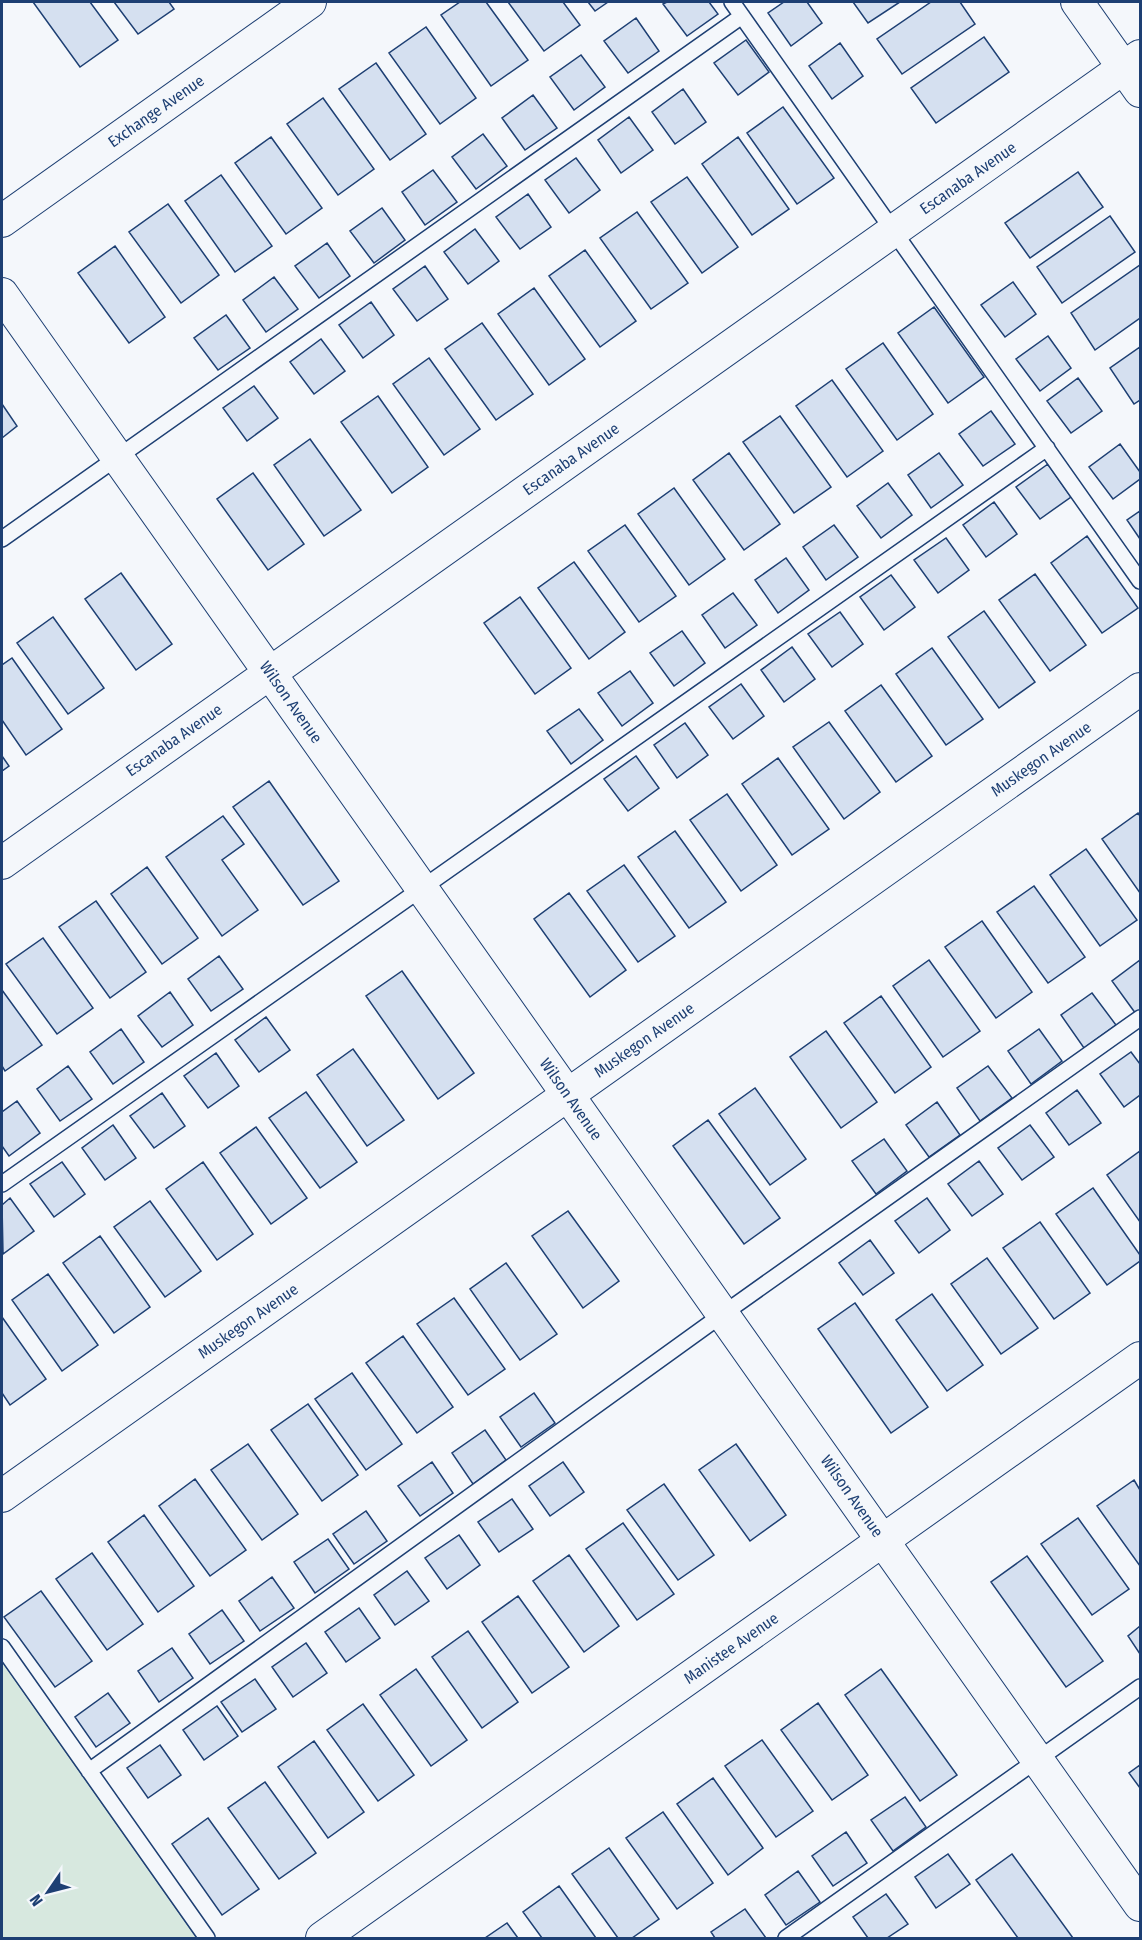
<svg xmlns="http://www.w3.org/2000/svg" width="1142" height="1940" viewBox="0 0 1142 1940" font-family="'Fira Sans Condensed',sans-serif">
	<rect width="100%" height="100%" fill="#f4f7fb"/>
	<path fill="#d7e8df" stroke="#687fa3" stroke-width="1.5" d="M2,1661L197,1938H2Z"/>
	<path fill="#d5e0f0" stroke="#1d3f73" stroke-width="1.5" d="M33,2H90L118,40L80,67Z
		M114,2H169L174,9L138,34Z
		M460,2H486L528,60L491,86L441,15Z
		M508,2H563L580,25L544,51Z
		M588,2H608L595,11Z
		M667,2H709L718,14L687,36L663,4Z
		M784,2H807L822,23L791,46L768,13Z
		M853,2H900L868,23Z
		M931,2H960L975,24L902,74L877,39Z
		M636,18L659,51L628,73L604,41Z
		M426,27L476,98L440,124L389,53Z
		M984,37L1009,72L936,123L911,88Z
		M746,40L769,72L738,95L714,63Z
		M840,43L863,76L832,99L809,66Z
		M581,55L605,87L574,110L550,77Z
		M376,63L426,134L390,160L339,89Z
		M683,89L706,122L675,144L652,112Z
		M533,95L557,128L525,150L502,118Z
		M323,98L374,169L338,195L287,124Z
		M783,107L834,178L797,204L747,133Z
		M629,117L653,150L621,173L598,140Z
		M483,134L507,166L476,189L452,157Z
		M271,137L322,208L286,234L235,163Z
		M738,137L789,209L752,235L702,164Z
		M576,158L600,190L569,213L545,180Z
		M433,170L457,202L425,225L402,192Z
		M1078,172L1103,207L1030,258L1005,223Z
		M221,175L272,246L235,272L185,201Z
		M687,177L738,247L702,273L651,202Z
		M528,194L551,227L520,249L496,217Z
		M168,204L219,275L181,303L129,232Z
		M382,208L405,240L374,263L350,231Z
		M637,212L688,283L651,309L600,238Z
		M1110,216L1135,252L1062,303L1037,267Z
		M475,229L499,261L468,284L444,252Z
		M327,243L350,276L319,298L295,266Z
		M115,246L165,317L129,343L78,273Z
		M585,250L636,321L600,347L549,276Z
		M1140,265V318L1095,350L1071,313Z
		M425,266L448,299L417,321L393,289Z
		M274,277L298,309L266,332L243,300Z
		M1013,282L1036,314L1005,337L981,305Z
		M534,288L585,359L549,385L498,314Z
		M371,302L394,335L363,358L339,325Z
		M934,307L984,377L948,403L898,333Z
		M226,315L250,348L218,370L194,338Z
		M482,323L533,394L496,420L445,349Z
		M1048,336L1071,368L1040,391L1016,359Z
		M321,339L345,371L314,394L290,362Z
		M883,343L933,414L897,440L846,369Z
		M1140,347V400L1134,404L1110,368Z
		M429,358L480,429L444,455L393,384Z
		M1078,378L1102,411L1071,433L1047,401Z
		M832,380L883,451L847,477L796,406Z
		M254,386L278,418L247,441L223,408Z
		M378,396L428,467L392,493L341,422Z
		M2,404L17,426L2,438Z
		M991,411L1015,444L983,466L959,434Z
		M780,416L831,487L794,513L743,442Z
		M310,439L361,510L324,536L274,465Z
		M1120,444L1140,472V479L1113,499L1089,467Z
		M729,453L780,524L744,550L693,480Z
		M939,453L963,485L931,508L908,475Z
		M1048,464L1071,497L1040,519L1016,487Z
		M253,473L304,544L268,570L217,499Z
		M888,483L912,515L881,538L857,506Z
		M674,488L725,559L689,585L638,514Z
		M994,502L1017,534L986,557L963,525Z
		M1140,511V539L1127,520Z
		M625,525L676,596L639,622L588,551Z
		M834,525L858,557L826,580L803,547Z
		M1087,536L1138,608L1102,633L1051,563Z
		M946,538L969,570L938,593L914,560Z
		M786,558L809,590L778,613L755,580Z
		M574,562L625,632L589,659L538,588Z
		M121,573L172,644L136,670L85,599Z
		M1035,574L1086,645L1050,671L999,600Z
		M891,575L915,607L884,630L860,597Z
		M733,593L757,625L725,648L702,615Z
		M520,597L571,668L535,694L484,623Z
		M984,611L1035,682L999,708L948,637Z
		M840,612L863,644L832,667L808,634Z
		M53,617L104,688L68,714L17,643Z
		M682,631L705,663L674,686L650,653Z
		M792,647L815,679L784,702L761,670Z
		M932,648L983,719L946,745L896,674Z
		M12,658L62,729L26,755L2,720V665Z
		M630,671L653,703L622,726L598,693Z
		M741,684L764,716L733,739L709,707Z
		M881,685L932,756L896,782L845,711Z
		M579,709L603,740L571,764L547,731Z
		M829,722L880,792L844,819L793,747Z
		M685,723L708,755L677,778L654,745Z
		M2,756L9,766L2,771Z
		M636,756L659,788L628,811L604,779Z
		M778,758L829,829L792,855L742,784Z
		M269,781L339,881L303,905L233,807Z
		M727,794L777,865L741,891L690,820Z
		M1138,813L1140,816V893L1102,839Z
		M223,816L244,844L222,860L258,910L222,936L166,857Z
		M675,831L726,902L689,928L638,857Z
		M1086,849L1137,920L1100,946L1050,875Z
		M624,865L675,936L638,962L587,891Z
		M147,867L198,938L162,964L111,894Z
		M1034,886L1085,957L1048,983L997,912Z
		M569,893L626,970L590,997L534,919Z
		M96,901L146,972L110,998L59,927Z
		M982,921L1032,992L996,1018L945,947Z
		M43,938L93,1008L57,1034L6,964Z
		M219,956L243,989L211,1011L188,979Z
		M929,960L980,1031L943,1057L893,986Z
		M1140,960V1010L1136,1014L1112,981Z
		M402,971L474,1073L438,1099L366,996Z
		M2,990L42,1045L5,1071L2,1066Z
		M170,992L193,1025L162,1047L138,1016Z
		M1092,993L1116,1025L1084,1048L1061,1015Z
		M881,996L931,1067L895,1093L844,1023Z
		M266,1017L290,1050L259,1072L235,1040Z
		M121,1029L144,1062L113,1084L90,1052Z
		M1039,1029L1062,1061L1031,1084L1008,1051Z
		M826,1031L877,1102L841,1128L790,1057Z
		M353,1049L404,1120L367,1146L317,1075Z
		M1131,1052L1140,1064V1095L1124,1107L1100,1074Z
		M216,1053L239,1086L208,1108L184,1076Z
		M68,1066L92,1099L60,1121L37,1089Z
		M988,1066L1012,1098L980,1121L957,1088Z
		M755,1088L806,1159L770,1185L719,1114Z
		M1077,1090L1101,1123L1069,1145L1046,1113Z
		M306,1092L357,1162L320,1188L269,1118Z
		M162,1093L185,1126L154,1148L130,1116Z
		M17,1101L40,1133L9,1156L2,1146V1112Z
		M937,1102L960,1135L929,1157L906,1125Z
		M708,1120L780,1218L744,1244L673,1146Z
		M113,1125L136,1158L105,1180L82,1148Z
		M1030,1125L1054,1157L1022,1180L998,1148Z
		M256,1127L307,1198L271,1224L220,1153Z
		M884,1139L907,1171L876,1194L852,1161Z
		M1140,1151V1222L1107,1175Z
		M979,1161L1003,1194L972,1216L948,1184Z
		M62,1162L85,1194L54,1217L30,1184Z
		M203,1162L253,1234L217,1260L166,1189Z
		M1093,1188L1140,1255V1261L1107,1285L1056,1214Z
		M10,1198L34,1231L3,1254L2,1205Z
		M927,1198L950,1230L919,1253L895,1221Z
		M150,1201L201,1271L165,1297L114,1227Z
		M568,1211L619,1281L583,1308L532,1236Z
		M1040,1222L1090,1293L1054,1319L1003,1248Z
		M100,1236L150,1307L114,1333L63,1263Z
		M870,1240L894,1273L863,1295L839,1263Z
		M987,1258L1038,1328L1001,1354L951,1284Z
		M506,1263L557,1334L520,1360L470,1289Z
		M48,1274L98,1345L62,1371L12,1300Z
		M932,1294L983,1365L947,1391L896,1320Z
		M454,1298L505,1369L468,1395L417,1324Z
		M855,1303L928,1407L891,1433L818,1329Z
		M2,1317L46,1379L10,1405L2,1393Z
		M403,1336L453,1407L417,1433L366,1363Z
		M352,1373L402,1444L366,1470L315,1399Z
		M534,1393L555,1423L521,1447L500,1417Z
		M308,1404L358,1475L322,1501L271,1430Z
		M485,1430L506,1460L473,1484L452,1453Z
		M248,1444L298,1514L262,1540L211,1470Z
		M736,1444L786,1515L750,1541L699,1470Z
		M432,1462L453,1493L420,1516L398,1486Z
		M563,1462L584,1492L550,1516L529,1486Z
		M195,1479L246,1550L210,1576L159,1506Z
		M1134,1480L1140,1490V1566L1097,1506Z
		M664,1484L714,1555L678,1580L627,1510Z
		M512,1499L533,1529L499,1552L478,1522Z
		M366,1511L387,1541L354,1564L333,1534Z
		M144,1515L194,1586L158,1612L108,1542Z
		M1078,1518L1129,1589L1092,1615L1041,1544Z
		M623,1523L674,1594L637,1620L586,1549Z
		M459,1535L480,1565L447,1589L425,1558Z
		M328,1539L349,1569L315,1593L294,1562Z
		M92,1553L143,1624L107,1650L56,1579Z
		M569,1555L619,1626L584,1652L533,1581Z
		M1027,1556L1103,1661L1066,1687L991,1582Z
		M407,1571L429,1601L395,1625L374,1595Z
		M272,1577L294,1608L260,1631L239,1601Z
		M41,1591L92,1661L55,1687L4,1617Z
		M518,1596L569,1667L532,1693L482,1622Z
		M359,1608L380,1638L346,1662L325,1632Z
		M222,1610L244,1641L210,1664L189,1634Z
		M1140,1626V1654L1128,1636Z
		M468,1631L518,1702L482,1728L432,1657Z
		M306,1643L327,1673L293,1697L272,1667Z
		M172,1648L193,1678L159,1702L138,1671Z
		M416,1669L467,1740L431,1766L380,1695Z
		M881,1669L957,1775L920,1801L845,1695Z
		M255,1679L276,1709L242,1732L221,1702Z
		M108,1693L130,1723L96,1747L75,1717Z
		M818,1703L868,1775L832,1800L781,1730Z
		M363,1704L414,1775L378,1801L327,1730Z
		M217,1706L238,1736L204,1760L183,1730Z
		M762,1740L813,1811L776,1837L725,1766Z
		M314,1741L364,1812L328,1838L278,1767Z
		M160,1745L181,1775L148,1798L127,1768Z
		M1140,1765V1788L1129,1773Z
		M713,1778L763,1848L728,1875L677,1804Z
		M265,1782L316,1853L279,1879L228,1808Z
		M905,1797L926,1827L893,1851L871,1820Z
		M663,1812L713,1883L677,1909L626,1838Z
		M208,1818L259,1889L222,1915L172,1844Z
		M846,1832L867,1863L833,1886L812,1856Z
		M609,1848L659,1919L632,1938H618L572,1874Z
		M948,1854L970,1884L936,1908L915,1877Z
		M1012,1854L1073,1938H1018L976,1880Z
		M798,1871L820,1902L786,1925L765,1895Z
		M559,1886L596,1938H542L523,1912Z
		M886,1894L908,1924L887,1938H868L853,1917Z
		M745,1909L766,1938H715L711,1932Z
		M507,1923L518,1938H485Z"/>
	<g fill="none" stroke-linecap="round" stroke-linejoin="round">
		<g stroke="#1d3f73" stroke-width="18">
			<path id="service" d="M732,2L1140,581
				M2,539L742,16
				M2,1184L1047,448
				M2,1647L207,1938
				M89,1771L723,1314L1140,1018
				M786,1938L1140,1687"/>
		</g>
		<g stroke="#1d3f73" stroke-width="34">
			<path id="minor" d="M1077,2L1140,91
				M2,221L310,2
				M2,294L1140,1905
				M2,863L1140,56
				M2,1496L1140,689
				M322,1938L1140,1358"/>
		</g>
		<use href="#service" stroke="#f4f7fb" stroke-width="15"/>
		<use href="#minor" stroke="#f4f7fb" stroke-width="32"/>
	</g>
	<g text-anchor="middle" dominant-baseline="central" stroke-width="4.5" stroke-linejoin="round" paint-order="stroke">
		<g font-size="16" fill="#1d3f73" stroke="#f4f7fb">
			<text transform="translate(156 111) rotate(-35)">Exchange Avenue</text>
			<text transform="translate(968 178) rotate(-35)">Escanaba Avenue</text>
			<text transform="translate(571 459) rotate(-35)">Escanaba Avenue</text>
			<text transform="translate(291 702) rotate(55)">Wilson Avenue</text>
			<text transform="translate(174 740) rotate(-35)">Escanaba Avenue</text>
			<text transform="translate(1041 759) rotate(-35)">Muskegon Avenue</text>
			<text transform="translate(644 1040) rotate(-35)">Muskegon Avenue</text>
			<text transform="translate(571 1099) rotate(55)">Wilson Avenue</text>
			<text transform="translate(248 1321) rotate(-35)">Muskegon Avenue</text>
			<text transform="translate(852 1496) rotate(55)">Wilson Avenue</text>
			<text transform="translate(731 1648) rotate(-35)">Manistee Avenue</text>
		</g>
	</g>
	<rect width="1142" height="1940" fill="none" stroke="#1d3f73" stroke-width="6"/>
	<g transform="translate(48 1892) rotate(235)" stroke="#f4f7fb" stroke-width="4.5" paint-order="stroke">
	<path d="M0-4.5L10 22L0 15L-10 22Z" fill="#1d3f73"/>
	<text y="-9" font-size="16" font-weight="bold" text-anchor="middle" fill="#1d3f73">N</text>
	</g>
</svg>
